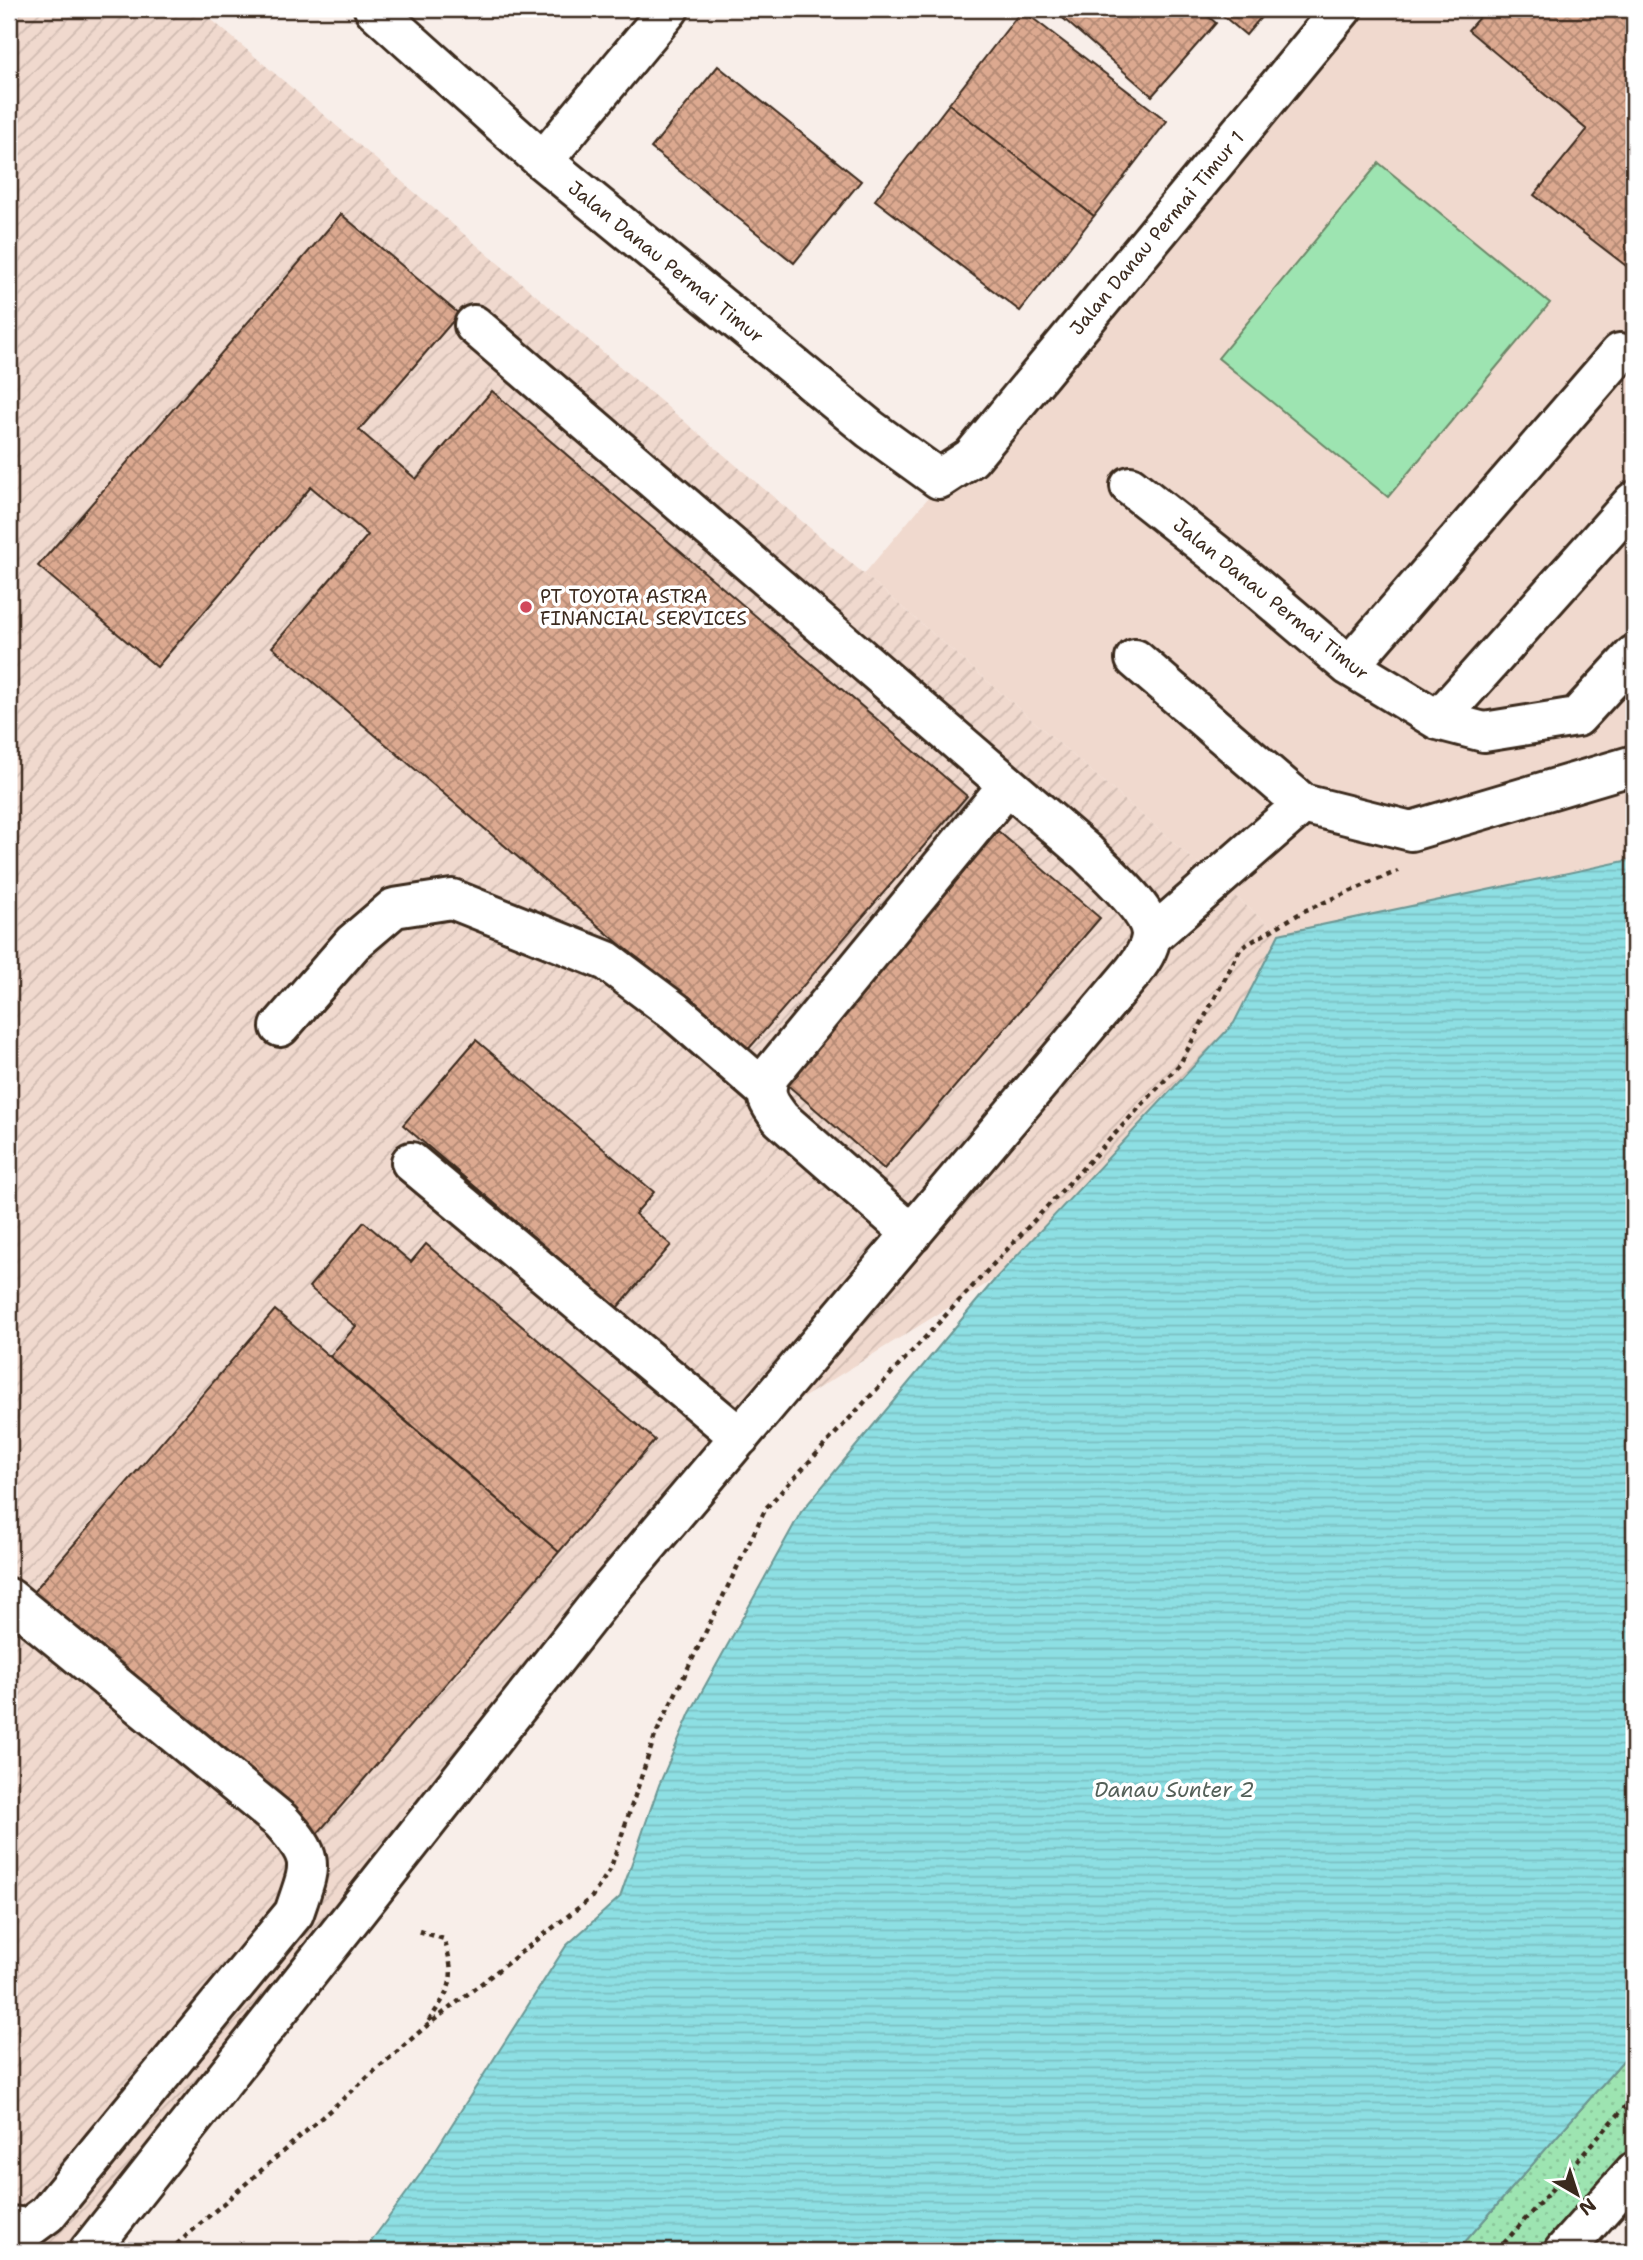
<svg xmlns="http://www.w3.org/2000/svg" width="1643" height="2260" viewBox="0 0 1643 2260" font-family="'Shantell Sans',sans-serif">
	<defs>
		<pattern id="industrial-furrows" width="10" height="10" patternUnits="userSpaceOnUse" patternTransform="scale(1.75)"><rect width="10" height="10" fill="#f0d9ce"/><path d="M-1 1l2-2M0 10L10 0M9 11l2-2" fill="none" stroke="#cfbab0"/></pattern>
		<pattern id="grass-dots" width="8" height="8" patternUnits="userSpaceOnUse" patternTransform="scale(1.75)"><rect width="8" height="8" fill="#9de4b1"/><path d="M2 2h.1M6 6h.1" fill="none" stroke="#88c498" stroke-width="1.8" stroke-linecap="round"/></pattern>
		<pattern id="water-rules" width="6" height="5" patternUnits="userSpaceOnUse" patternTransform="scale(1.75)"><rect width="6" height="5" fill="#8ddfe3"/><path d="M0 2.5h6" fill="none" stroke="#7bc0c2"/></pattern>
		<pattern id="building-cross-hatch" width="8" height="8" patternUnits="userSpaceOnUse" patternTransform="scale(1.75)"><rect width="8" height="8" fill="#dca990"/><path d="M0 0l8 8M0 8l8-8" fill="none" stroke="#b48a75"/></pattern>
	</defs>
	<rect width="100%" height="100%" fill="#f8eee9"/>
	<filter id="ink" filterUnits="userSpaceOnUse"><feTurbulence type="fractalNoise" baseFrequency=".0143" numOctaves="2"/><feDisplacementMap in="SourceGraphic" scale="14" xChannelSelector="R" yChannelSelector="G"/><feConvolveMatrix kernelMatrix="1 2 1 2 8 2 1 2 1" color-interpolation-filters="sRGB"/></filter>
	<g filter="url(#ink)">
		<path fill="#f0d9ce" d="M1340,9H1634V859L1279,934L864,574Z"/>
		<path fill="url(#industrial-furrows)" d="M9,9H199L864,574L1279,934L1234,1023L996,1278L740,1437L89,2251H9Z"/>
		<path fill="url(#grass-dots)" stroke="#6c8768" stroke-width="2" d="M1634,2048V2173L1564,2251H1457Z"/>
		<path fill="#9de4b1" stroke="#6c8768" stroke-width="2" d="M1379,163L1550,303L1388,497L1218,358Z"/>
		<path fill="url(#water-rules)" stroke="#6c9794" stroke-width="2" d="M1634,859V2048L1457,2251H364L419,2176L566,1946L620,1897L659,1785L690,1713L801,1512L996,1278L1234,1023L1279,934Z"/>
		<path fill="url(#building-cross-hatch)" stroke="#3b2a1e" stroke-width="2" d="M1061,9H1200L1216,23L1152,96L1057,13Z
			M1215,9H1268L1246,35Z
			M1486,9H1634V272L1534,195L1587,130L1468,30Z
			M1022,10L1167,121L1094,216L949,104Z
			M718,66L861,181L794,263L651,148Z
			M949,104L1094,216L1020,311L875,200Z
			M341,214L459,314L359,430L416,479L492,391L967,796L746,1052L272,647L368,535L311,487L157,667L38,566Z
			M998,831L1100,918L884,1169L784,1082Z
			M476,1040L654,1192L635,1214L671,1245L617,1308L403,1125Z
			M364,1222L411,1262L426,1244L655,1440L559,1552L330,1356L356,1326L309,1287Z
			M275,1310L559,1552L312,1840L28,1598Z"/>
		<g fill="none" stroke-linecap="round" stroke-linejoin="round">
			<g stroke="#3b2a1e" stroke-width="44">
				<path id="minor" d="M374,9L543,161L870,429L939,479L971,458L1342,9
					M543,161L669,9
					M1130,486L1235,569L1349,666L1438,720L1484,732L1577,717L1634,655
					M1135,659L1303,804L1411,831L1634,765
					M1349,666L1620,353
					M1438,720L1634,501
					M1151,937L1303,804
					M280,1027L353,943L394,908L452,899L607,961L675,1012L765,1090
					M411,1162L740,1437
					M912,1234L781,1119C769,1104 762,1094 770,1075L1008,785
					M9,1598L281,1821C317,1861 310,1865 294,1913L47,2214L28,2228L9,2226
					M89,2251L604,1597L1132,973C1140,963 1151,948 1151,934C1150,909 1104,871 1087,853L474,325
					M1564,2251L1634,2172"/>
			</g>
			<path stroke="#3b2a1e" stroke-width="4.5" stroke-dasharray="5 5" stroke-linecap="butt" d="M419,1931L444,1939C457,1981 451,1988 428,2022
				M169,2251L424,2028L591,1898L610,1870L655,1736L766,1508L1180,1064L1241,948L1304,911L1398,871
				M1497,2251L1634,2097"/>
			<use href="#minor" stroke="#fff" stroke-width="38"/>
		</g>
	</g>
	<circle fill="#d1495b" stroke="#fff" stroke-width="2.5" cx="526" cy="607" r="7"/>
	<g text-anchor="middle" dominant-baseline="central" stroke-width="7" stroke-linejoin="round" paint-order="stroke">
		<g font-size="19" fill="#3b2a1e" stroke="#fff">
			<text transform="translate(1157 233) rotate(-50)">Jalan Danau Permai Timur 1</text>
			<text transform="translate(666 262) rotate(39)">Jalan Danau Permai Timur</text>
			<text transform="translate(1271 599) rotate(39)">Jalan Danau Permai Timur</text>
		</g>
		<g font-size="19" fill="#3b2a1e" stroke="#fff" text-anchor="start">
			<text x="540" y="596">PT TOYOTA ASTRA<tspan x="540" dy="22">FINANCIAL SERVICES</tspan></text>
		</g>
		<g font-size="21" font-style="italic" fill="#546059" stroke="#fff">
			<text x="1174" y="1790">Danau Sunter 2</text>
		</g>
	</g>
	<rect width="1643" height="2260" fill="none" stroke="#fff" stroke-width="35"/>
	<rect x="18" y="18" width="1608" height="2225" fill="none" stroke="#3b2a1e" stroke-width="2.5" filter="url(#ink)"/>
	<g transform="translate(1577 2194) rotate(141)" stroke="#ffffff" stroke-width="5" paint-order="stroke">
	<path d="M0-5L12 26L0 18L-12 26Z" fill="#3b2a1e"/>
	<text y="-10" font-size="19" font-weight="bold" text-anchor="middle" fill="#3b2a1e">N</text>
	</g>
</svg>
